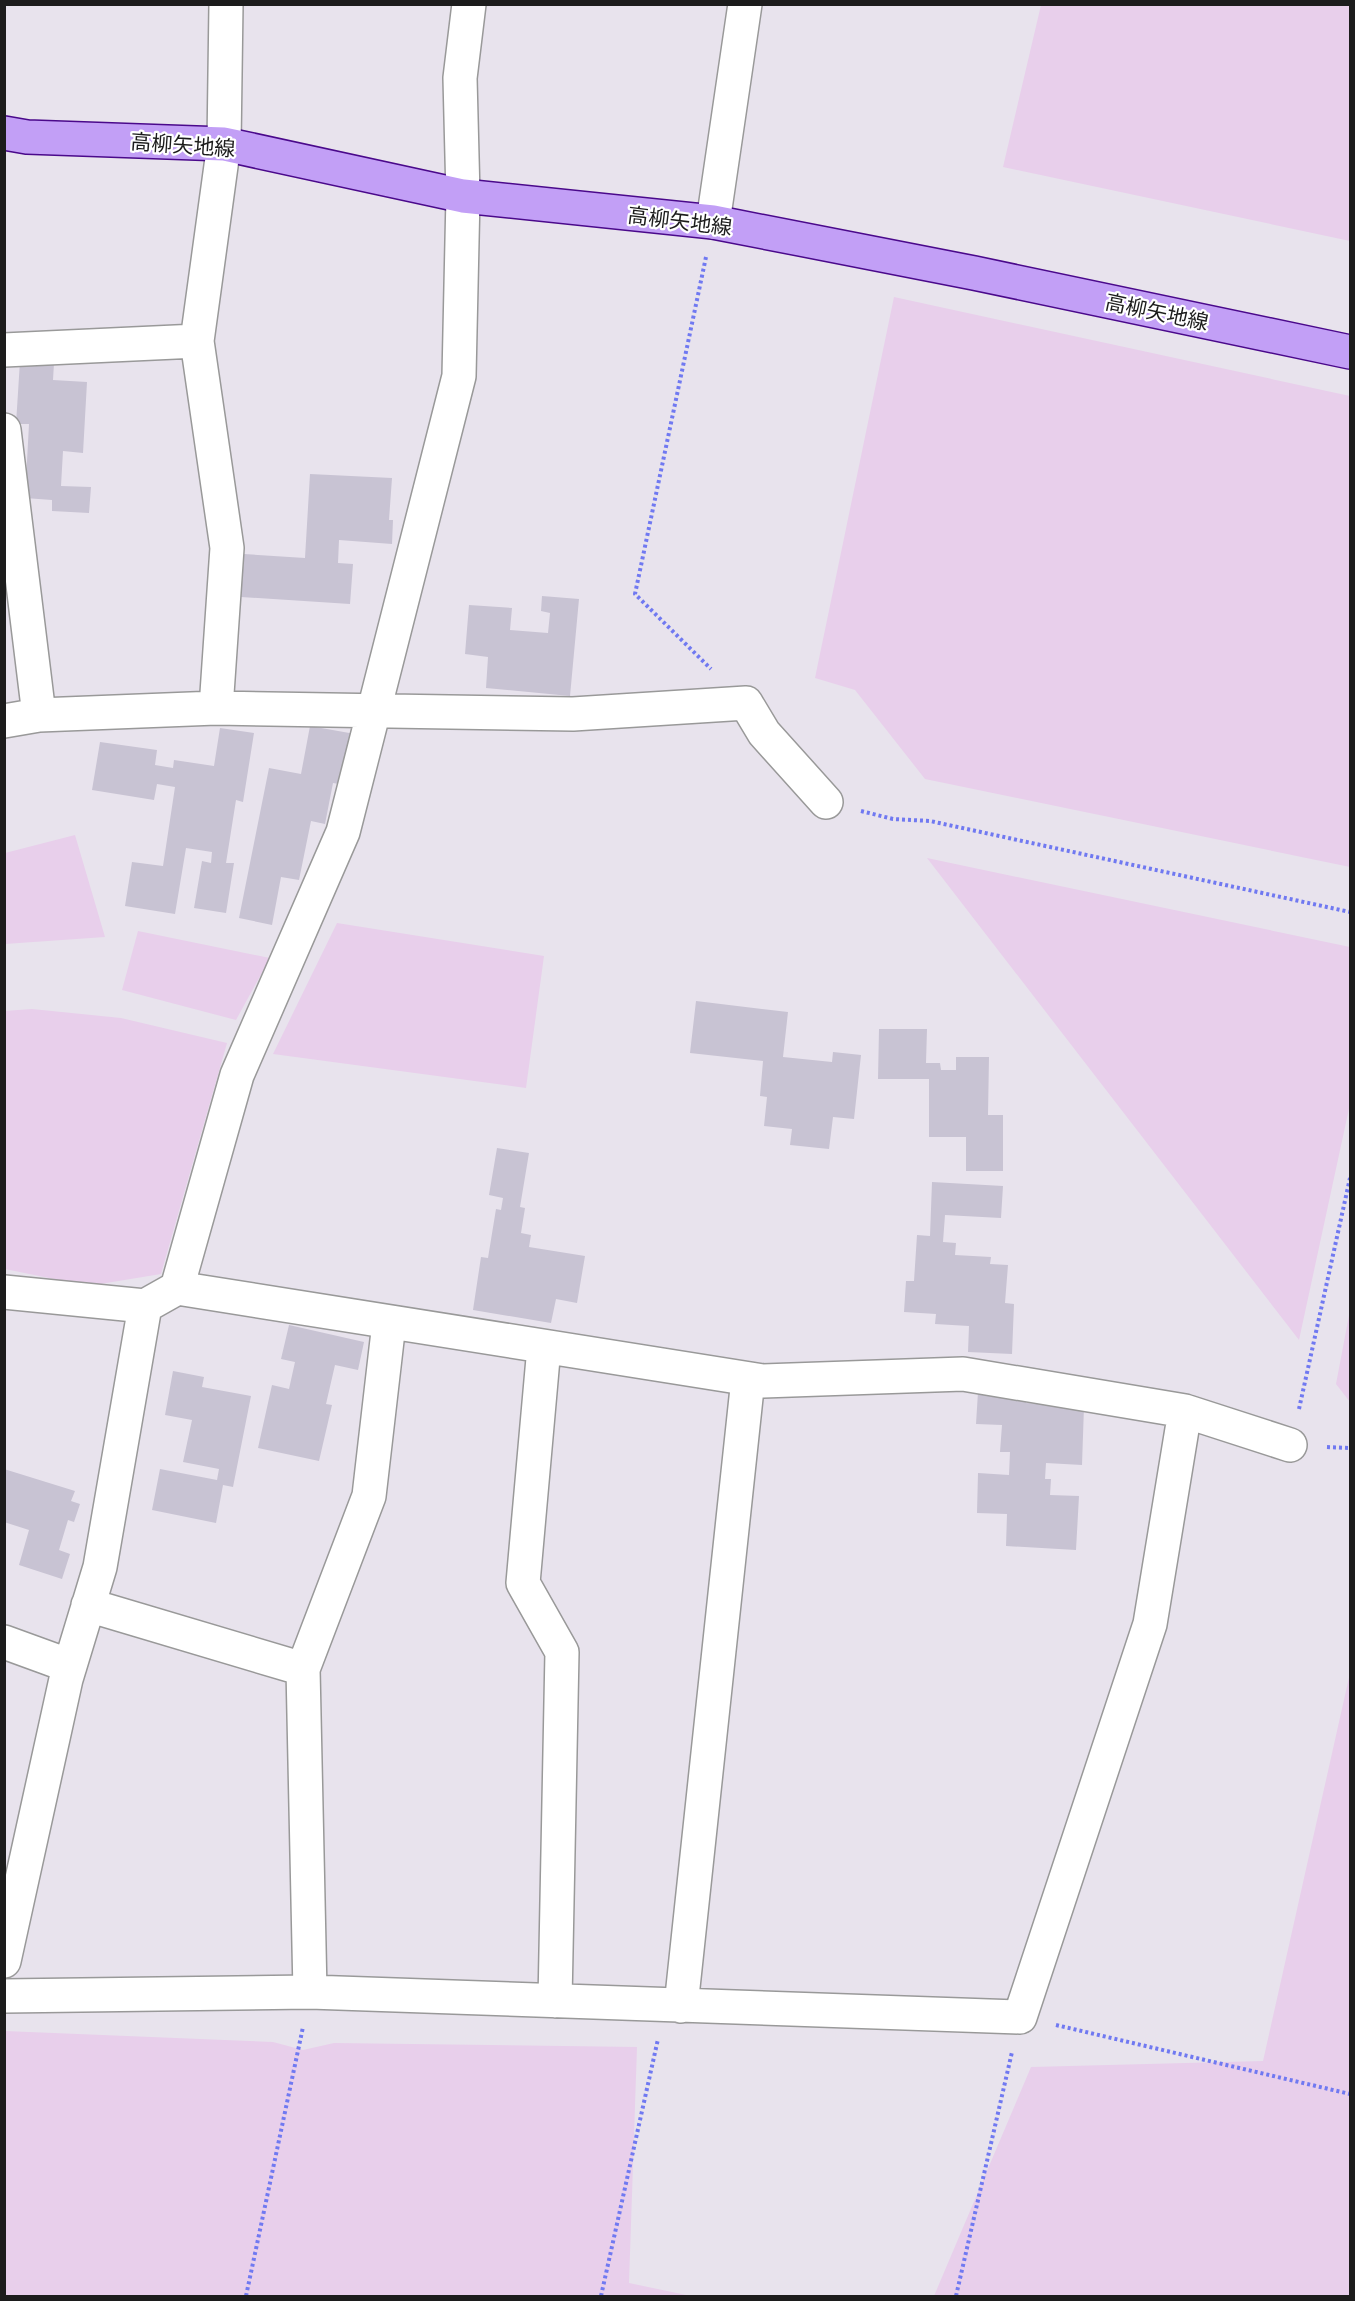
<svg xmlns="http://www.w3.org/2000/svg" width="1355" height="2301" viewBox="0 0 1355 2301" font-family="'Exo 2','Noto Sans JP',sans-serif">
	<rect width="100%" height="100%" fill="#e8e3ed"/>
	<path fill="#e8cfeb" d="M1041,5H1350V241L1003,167Z
		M894,297L1350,396V867L925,779L855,690L815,678Z
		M75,835L105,937L5,944V853Z
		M927,858L1350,947V1104L1299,1340Z
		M337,923L544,956L526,1088L273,1054Z
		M138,931L270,958L236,1020L122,990Z
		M32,1009L121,1018L227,1043L161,1274L88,1286L5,1269L4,1011Z
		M1350,1310V1402L1336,1384Z
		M1350,1673V2296H934L1031,2067L1263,2061Z
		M5,2031L273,2042L303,2050L334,2043L637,2047L629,2283L691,2296H5Z"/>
	<path fill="#c8c3d3" d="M20,361L54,363L53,380L87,382L83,453L63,451L61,486L91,487L89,513L52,511V500L25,498L29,424H16Z
		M310,474L392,478L389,520H393L392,544L339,540L338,563L353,564L350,604L241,597L244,554L305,558Z
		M542,596L579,599L570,696L486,688L488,657L465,654L469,605L512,608L510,630L548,633L550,613L541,611Z
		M310,726L355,734L345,785L333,783L325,824L311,821L299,880L281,877L272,925L239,918L269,768L301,774Z
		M220,728L254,733L243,802L236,800L226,863H234L226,913L194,908L202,861L211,863L212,852L186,848L175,914L125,906L132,862L163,866L175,787L157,784L154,800L92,790L100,742L157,750L155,765L173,768L174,760L214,766Z
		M696,1001L788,1012L783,1057L832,1062L833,1052L861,1055L854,1119L833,1117L829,1149L790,1145L792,1129L764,1126L767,1097L760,1096L763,1061L690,1053Z
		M879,1029H927L926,1063H940L941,1070H956V1057H989L988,1115H1003V1171H966V1137H929V1079H878Z
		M497,1148L529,1153L520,1207L525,1208L521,1233L531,1235L529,1247L585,1256L577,1303L556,1299L551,1323L473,1310L481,1257L488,1258L496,1209L501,1210L503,1198L489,1195Z
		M932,1182L1003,1186L1001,1218L945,1215L943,1242L956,1243L955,1255L991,1257L990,1264L1008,1265L1005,1303L1014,1304L1012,1354L968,1352L969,1326L935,1324L936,1314L904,1312L906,1281H914L917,1235L930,1236Z
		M289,1325L364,1342L358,1370L335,1365L326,1404L332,1405L319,1461L258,1448L272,1385L289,1389L295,1362L281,1359Z
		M173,1371L204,1377L202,1387L251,1396L233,1487L223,1485L216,1523L152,1510L160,1469L217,1480L219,1469L183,1462L192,1420L165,1415Z
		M978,1392L1027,1394L1026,1403L1084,1406L1082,1465L1046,1463L1045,1479H1051L1050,1495L1079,1496L1076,1550L1006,1546L1007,1514L977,1513L978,1473L1009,1475L1010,1452H1000L1002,1425L976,1424Z
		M4,1469L75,1491L71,1501L80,1504L74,1522L68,1520L59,1550L70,1554L62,1579L19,1565L29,1530L4,1522Z"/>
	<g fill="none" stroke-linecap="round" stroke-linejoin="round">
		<g stroke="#999" stroke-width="36">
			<path id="minor" d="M713,222L745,4
				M4,350L197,341
				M4,430L39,715
				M216,708L227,548L197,341L224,144L226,4
				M4,721L39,715L216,708L573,714L746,703L764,733L826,802
				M177,1288L237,1075L343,832L459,376L463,196L460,78L469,4
				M4,1292L145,1306L177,1288L763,1381L963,1374L1185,1411L1290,1445
				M544,1347L523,1583L562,1652L555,2001
				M88,1605L303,1669
				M4,1642L70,1666
				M4,1961L66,1679L100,1567L145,1306
				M310,1992L303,1669L369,1496L389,1323
				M4,1996L310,1992L1020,2017L1150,1624L1185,1411
				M681,2006L748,1379"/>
		</g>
		<g stroke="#4a098b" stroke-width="36">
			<path id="major" d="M4,133L27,137L224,144L463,196L713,222L974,273L1350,352"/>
		</g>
		<path stroke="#7079f1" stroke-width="4" stroke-dasharray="3 3" stroke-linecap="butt" d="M706,257L635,594L711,669
			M861,811L893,819L930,821L1350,912
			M1299,1409L1350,1178
			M1327,1447L1350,1448
			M1056,2025L1350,2094
			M246,2296L303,2027
			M601,2296L658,2039
			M956,2296L1012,2052"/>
		<use href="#minor" stroke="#fff" stroke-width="33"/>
		<use href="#major" stroke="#c29ff6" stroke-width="33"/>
	</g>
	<g text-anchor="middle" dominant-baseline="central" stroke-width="4.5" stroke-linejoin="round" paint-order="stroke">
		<g font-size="21" fill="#1c1c1c" stroke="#fff">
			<text transform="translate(183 144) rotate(4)">高柳矢地線</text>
			<text transform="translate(680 220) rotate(7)">高柳矢地線</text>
			<text transform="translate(1157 311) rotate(12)">高柳矢地線</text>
		</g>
	</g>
	<rect width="1355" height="2301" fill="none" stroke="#1c1c1c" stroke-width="12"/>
</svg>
